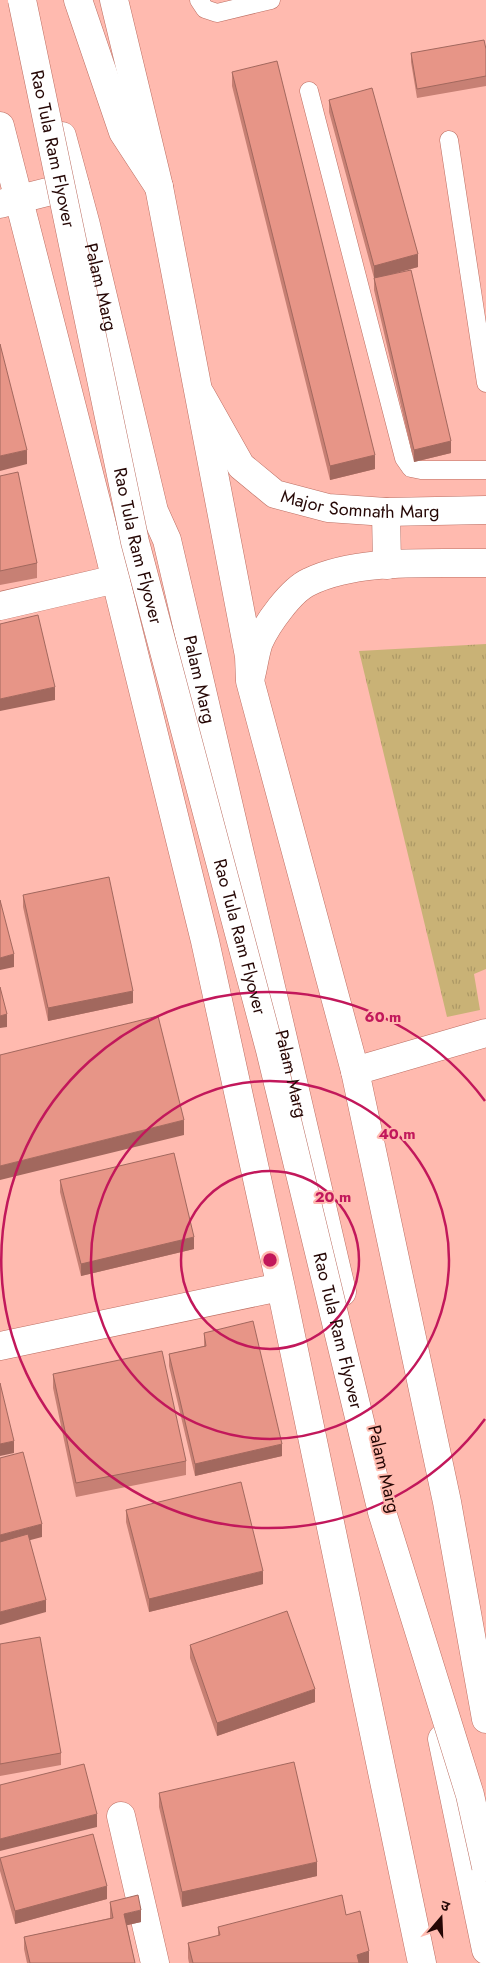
<svg xmlns="http://www.w3.org/2000/svg" width="486" height="1963" viewBox="0 0 486 1963" font-family="Jost,'Noto Sans Devanagari',sans-serif">
	<defs>
		<pattern id="park-tufts" width="24" height="20" patternUnits="userSpaceOnUse" patternTransform="scale(1.25)"><rect width="24" height="20" fill="#c9b276"/><path d="M3 7l-1-3M5 7V3M7 7l1-3M15 17l-1-3M17 17v-4M19 17l1-3" fill="none" stroke="#ac9865"/></pattern>
	</defs>
	<rect width="100%" height="100%" fill="#ffbaaf"/>
	<path fill="url(#park-tufts)" d="M486,644V969L474,974L480,1010L447,1017L359,651Z"/>
	<g fill="none" stroke-linecap="round" stroke-linejoin="round">
		<g stroke="#bc6e62" stroke-width="19">
			<path id="lane" d="M199,0L205,9L217,13L271,0
				M309,91L404,458L411,468L421,470H486
				M449,140L486,383"/>
		</g>
		<g stroke="#bc6e62" stroke-width="29">
			<path id="street" d="M0,126L104,532L205,941L281,1288L422,1963
				M0,606L116,579
				M355,1071L486,1033
				M0,1346L280,1287
				M121,1816L155,1963"/>
		</g>
		<g stroke="#bc6e62" stroke-width="29">
			<g id="secondary">
				<path d="M0,204L75,185"/>
				<path id="s1" d="M201,395L241,466L275,494L328,508L386,512L486,510"/>
				<path d="M386,512L387,565"/>
				<path d="M251,676C254,665 255,653 259,642C267,624 291,590 309,582C358,558 432,564 486,563"/>
			</g>
		</g>
		<g stroke="#bc6e62" stroke-width="29">
			<g id="primary">
				<path d="M114,0L159,187L249,656L250,681L355,1071L447,1502L486,1719"/>
				<path id="s2" d="M62,136L86,225L154,511L167,540L342,1292"/>
				<path d="M442,1739L486,1950"/>
			</g>
		</g>
		<g stroke="#bc6e62" stroke-width="29">
			<path id="highway" d="M78,0L123,132L159,187"/>
		</g>
		<use href="#lane" stroke="#fff" stroke-width="18"/>
		<use href="#street" stroke="#fff" stroke-width="28"/>
		<use href="#secondary" stroke="#fff" stroke-width="28"/>
		<use href="#primary" stroke="#fff" stroke-width="28"/>
		<use href="#highway" stroke="#fff" stroke-width="28"/>
		<g stroke="#bc6e62" stroke-width="29" stroke-linecap="butt">
			<g id="highway-bridge">
				<path id="s3" d="M22,0L135,542L270,1050L382,1512L470,1795L486,1867"/>
			</g>
		</g>
		<use href="#highway-bridge" stroke="#fff" stroke-width="28"/>
	</g>
	<path fill="#c78074" d="M486,49V86L417,98L411,62V53Z
		M232,72L375,469L330,480L232,86Z
		M329,100L418,267L385,276L451,453L414,462L374,290V278L329,112Z
		M0,476L37,563V578L0,585Z
		M23,895L133,1003L48,1021L23,907Z
		M60,1180L194,1249L81,1276L60,1192Z
		M204,1333L282,1456L195,1476L169,1366V1354L204,1346Z
		M53,1374L186,1461V1475L76,1497L53,1388Z
		M126,1510L263,1584L149,1612L126,1522Z
		M0,1644L61,1753V1765L0,1776Z
		M190,1645L315,1702L217,1736L190,1658Z
		M159,1793L317,1876L182,1907L159,1807Z
		M0,1858L107,1899L15,1924L0,1871Z
		M110,1902L141,1922L127,1925L135,1963H27L24,1949V1937L110,1918Z
		M346,1915L369,1963H189L188,1958V1943L218,1936V1927Z"/>
	<path fill="#a2685e" d="M418,254V267L374,279V266Z
		M451,441V453L414,462V450Z
		M27,450V464L0,471V456Z
		M375,455V469L330,480V466Z
		M55,687V700L0,711V699Z
		M14,954V967L0,970V958Z
		M133,991V1003L48,1021V1008Z
		M7,1014V1027L0,1028V1016Z
		M184,1120V1135L0,1180V1166Z
		M194,1237V1249L81,1276V1264Z
		M14,1441V1453L0,1456V1444Z
		M282,1444V1456L195,1476V1464Z
		M42,1524V1537L0,1548V1535Z
		M263,1571V1584L149,1612V1599Z
		M46,1600V1612L0,1625V1612Z
		M315,1689V1702L217,1736V1723Z
		M97,1814V1827L0,1851V1839Z
		M317,1862V1876L182,1907V1892Z
		M107,1886V1899L15,1924V1911Z
		M141,1910V1922L124,1926V1914Z
		M369,1951V1963H357V1955Z"/>
	<path fill="#e79587" stroke="#a2685e" d="M484,40L486,49V76L417,89L411,53Z
		M277,61L375,455L330,466L232,72Z
		M372,88L418,254L374,266L329,100Z
		M411,270L451,441L414,450L374,278Z
		M0,344L27,450L0,456Z
		M18,472L37,563L0,571V476Z
		M38,615L55,687L0,699V624Z
		M109,877L133,991L48,1008L23,895Z
		M0,900L14,954L0,958Z
		M0,987L7,1014L0,1016Z
		M158,1016L184,1120L0,1166V1055Z
		M174,1153L194,1237L81,1264L60,1180Z
		M253,1321L282,1444L195,1464L169,1354L206,1346L204,1333Z
		M162,1351L186,1461L76,1483L53,1374Z
		M0,1383L14,1441L0,1444Z
		M23,1452L42,1524L0,1535V1458Z
		M241,1482L263,1571L149,1599L126,1510Z
		M28,1534L46,1600L0,1612V1542Z
		M287,1611L315,1689L217,1723L190,1645Z
		M40,1637L61,1753L0,1764V1644Z
		M294,1762L317,1862L182,1892L159,1793Z
		M84,1764L97,1814L0,1839V1785Z
		M93,1834L107,1886L15,1911L0,1858Z
		M138,1895L141,1910L124,1914L135,1963H30L24,1937L113,1918L110,1902Z
		M342,1895L346,1915L360,1911L369,1951L357,1955L359,1963H193L188,1943L220,1935L218,1927Z"/>
	<g fill="none" stroke="#c2185b" stroke-width="2.5">
		<circle cx="270" cy="1260" r="89"/>
		<circle cx="270" cy="1260" r="179"/>
		<path d="M485 1419A268 268 0 1 1 485 1101"/>
	</g>
	<g text-anchor="middle" dominant-baseline="central" stroke-width="4" stroke-linejoin="round" paint-order="stroke">
		<g font-size="18" fill="#250705" stroke="#ffbaaf">
			<text stroke="none"><textPath href="#s3" startOffset="152">Rao Tula Ram Flyover</textPath></text>
			<text stroke="none"><textPath href="#s2" startOffset="156">Palam Marg</textPath></text>
			<text stroke="none"><textPath href="#s1" startOffset="212">Major Somnath Marg</textPath></text>
			<text stroke="none"><textPath href="#s3" startOffset="558">Rao Tula Ram Flyover</textPath></text>
			<text stroke="none"><textPath href="#s2" startOffset="561">Palam Marg</textPath></text>
			<text stroke="none"><textPath href="#s3" startOffset="962">Rao Tula Ram Flyover</textPath></text>
			<text stroke="none"><textPath href="#s2" startOffset="966">Palam Marg</textPath></text>
			<text stroke="none"><textPath href="#s3" startOffset="1368">Rao Tula Ram Flyover</textPath></text>
			<text transform="translate(384 1469) rotate(77)">Palam Marg</text>
		</g>
	</g>
	<circle cx="270" cy="1260" r="8" fill="#c2185b" stroke="#ffbaaf" stroke-width="2.5"/>
	<g font-size="15" text-anchor="middle" font-weight="bold" fill="#c2185b" stroke="#ffbaaf" stroke-width="4" stroke-linejoin="round" paint-order="stroke">
		<text x="383" y="1022">60 m</text>
		<text x="397" y="1139">40 m</text>
		<text x="333" y="1202">20 m</text>
	</g>
	<g transform="translate(441 1918) rotate(19)" stroke="#ffbaaf" stroke-width="4" paint-order="stroke">
	<path d="M0-4L9 19L0 12L-9 19Z" fill="#250705"/>
	<text y="-8" font-size="14" font-weight="bold" text-anchor="middle" fill="#250705">उ</text>
	</g>
</svg>
